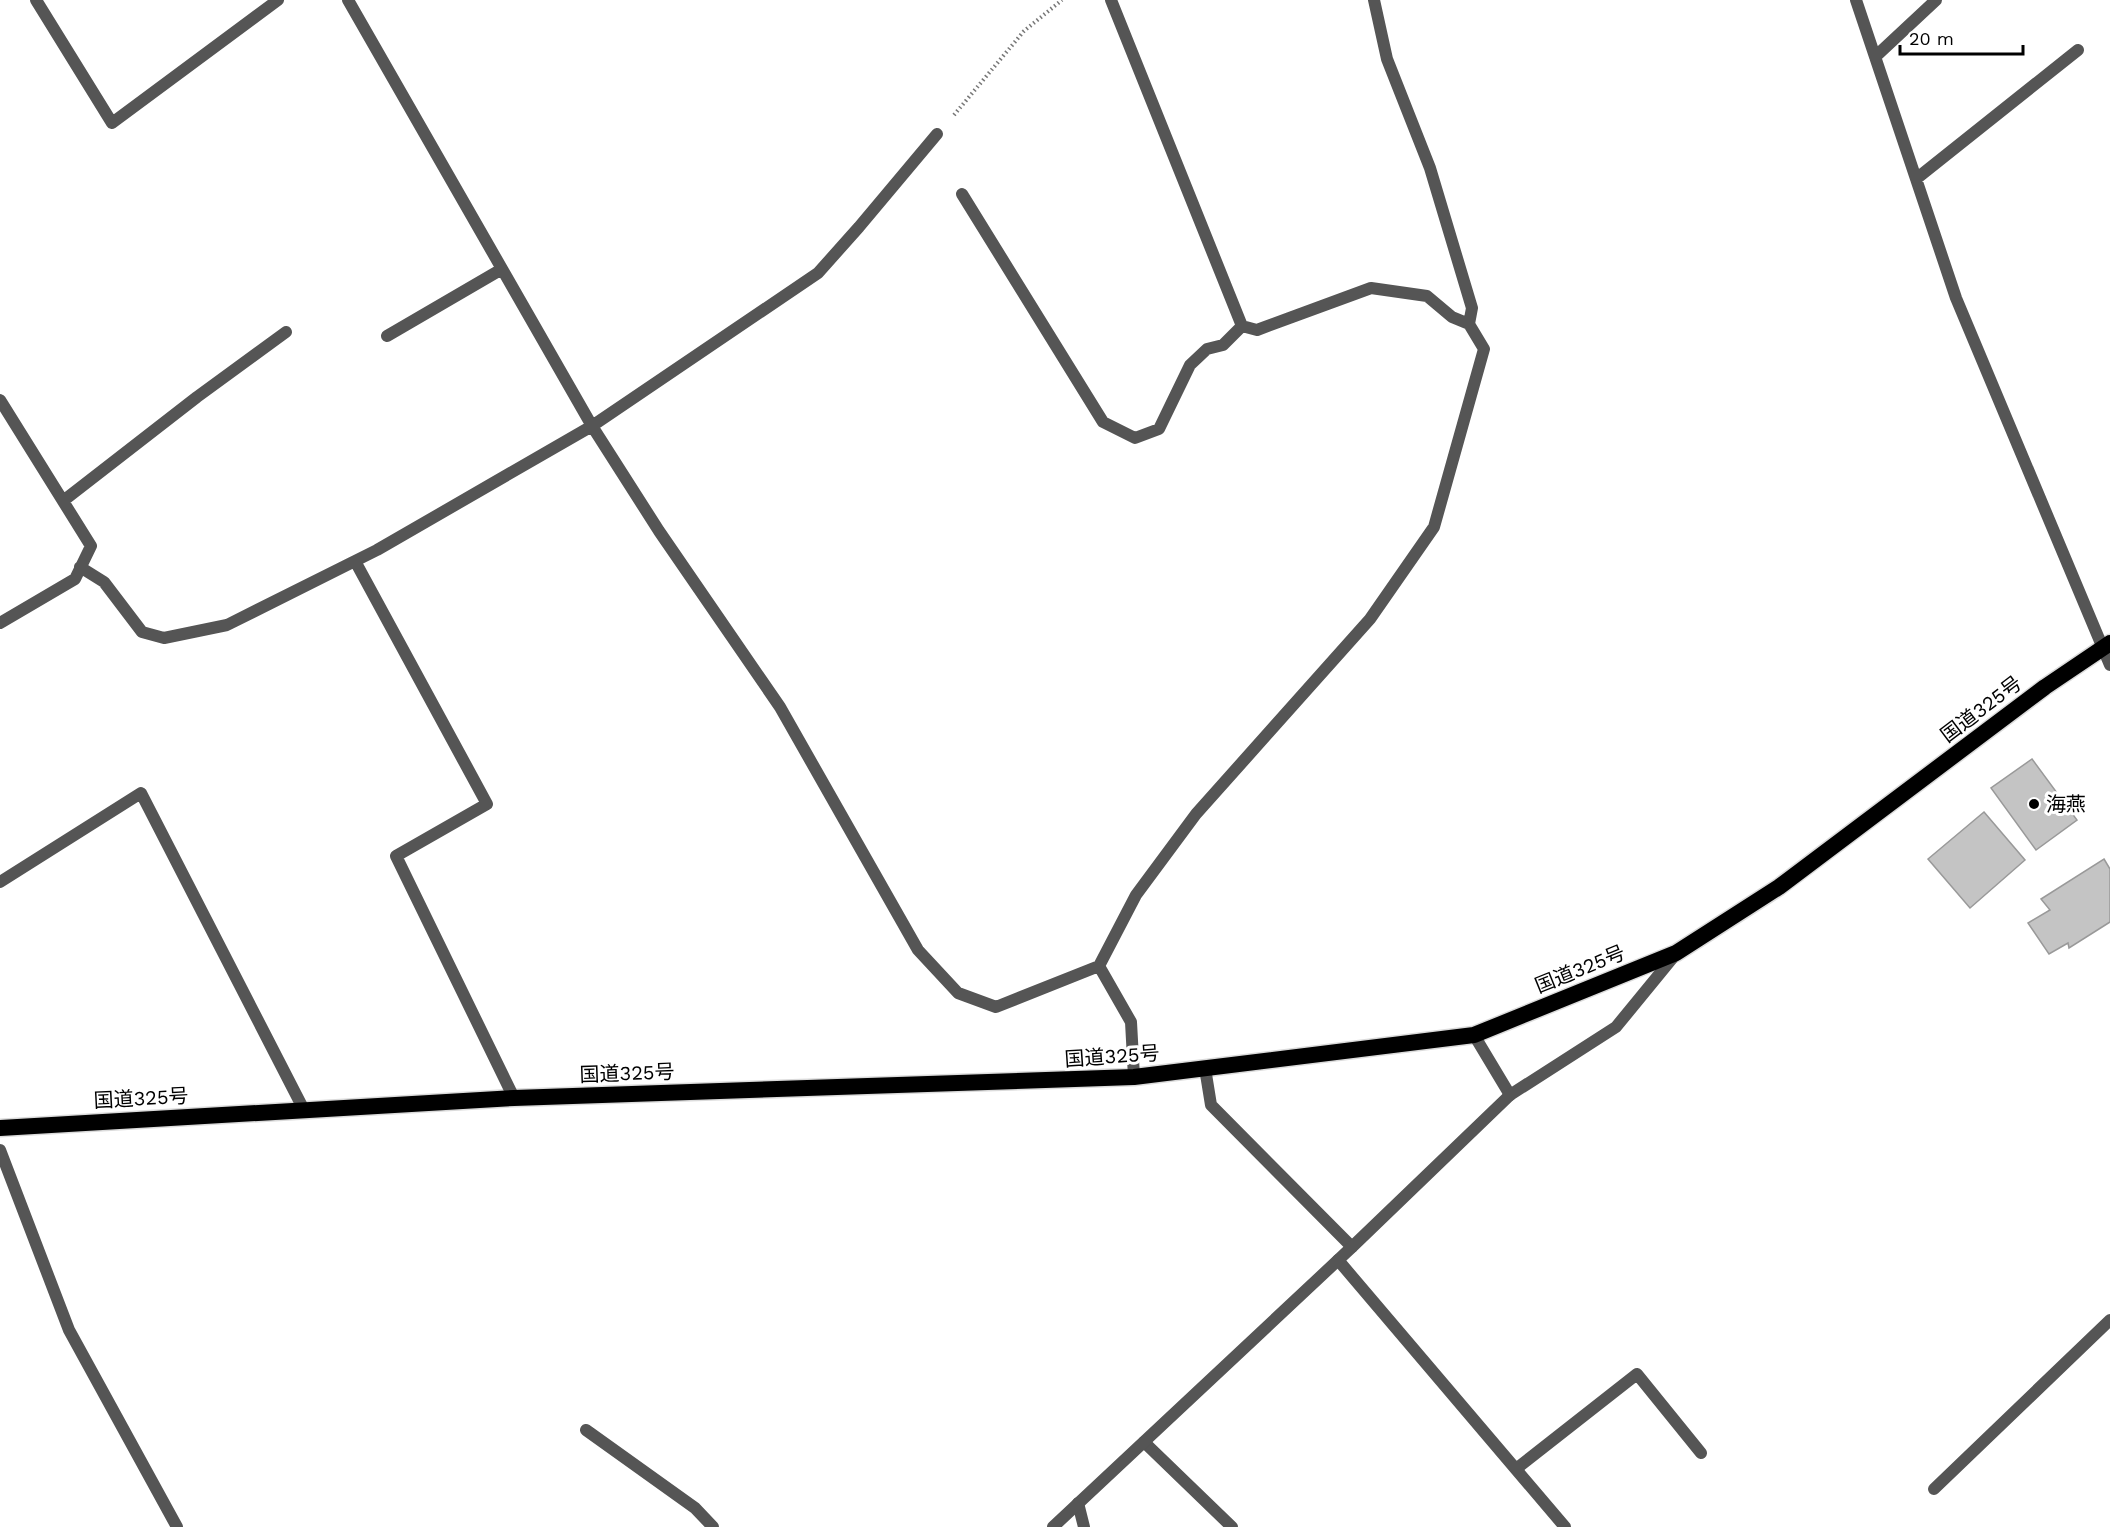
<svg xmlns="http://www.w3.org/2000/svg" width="2110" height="1527" viewBox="0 0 2110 1527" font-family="'Work Sans','Noto Sans JP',sans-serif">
	<rect width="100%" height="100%" fill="#fff"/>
	<path fill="#c4c4c4" stroke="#999" stroke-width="1.5" d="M2032,759L2077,820L2036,850L1991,788Z
		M1984,812L2025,860L1970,908L1928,859Z
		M2104,859L2110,869V922L2069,948L2068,943L2049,954L2028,923L2050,910L2041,899Z"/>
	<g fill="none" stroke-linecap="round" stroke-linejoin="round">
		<g stroke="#dbdbdb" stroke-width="19">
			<path id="trunk" d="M0,1128L514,1098L1134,1077L1474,1035L1676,953L1779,887L2045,687L2110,643"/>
		</g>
		<path stroke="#777" stroke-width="4" stroke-dasharray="1.5 3" stroke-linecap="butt" d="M954,115L1024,31L1062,0"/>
		<path stroke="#555" stroke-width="12" d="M1205,1068L1211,1105L1352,1247
			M1934,1489L2110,1320"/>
		<path stroke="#555" stroke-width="12" d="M36,0L112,123L278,0
			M348,0L592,426L659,531L780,707L918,950L958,993L996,1007L1099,966
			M1111,0L1242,326
			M1374,0L1387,59L1430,168L1472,308L1469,324
			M1856,0L1956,298L2110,665
			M1875,57L1936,0
			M1916,179L2078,50
			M962,194L1103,422L1135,438L1159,429L1190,365L1207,349L1223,345L1242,326
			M387,336L502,269
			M0,400L91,546L75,579L0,623
			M63,501L197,397L286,332
			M355,561L487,804L396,856L514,1098
			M80,567L104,582L142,632L164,638L227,625L377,550L592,426L818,273L859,227L937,134
			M0,882L141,793L304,1110
			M1474,1035L1510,1095
			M1134,1077L1131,1022L1099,966L1136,895L1196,814L1370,619L1434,527L1484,349L1469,324L1452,317L1427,296L1371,288L1257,330L1242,326
			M0,1150L69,1330L177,1527
			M1338,1260L1565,1527
			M586,1430L695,1508L713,1527
			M1144,1442L1232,1527
			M1516,1469L1637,1374L1701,1453
			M1078,1503L1084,1527"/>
		<path stroke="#555" stroke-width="12" d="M1053,1527L1352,1247L1510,1095L1616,1027L1675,955"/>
		<use href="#trunk" stroke="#000" stroke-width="16"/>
	</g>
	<circle fill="#000" stroke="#fff" stroke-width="2" cx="2034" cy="804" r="6"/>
	<g text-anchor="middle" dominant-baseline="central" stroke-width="6" stroke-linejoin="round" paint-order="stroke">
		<g font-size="20" fill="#000" stroke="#fff">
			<text transform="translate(1981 709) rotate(-37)">国道325号</text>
			<text transform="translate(1580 969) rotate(-22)">国道325号</text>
			<text transform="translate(1112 1056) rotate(-4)">国道325号</text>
			<text transform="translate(627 1073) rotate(-2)">国道325号</text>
			<text transform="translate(141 1098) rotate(-3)">国道325号</text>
		</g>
		<g font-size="20" fill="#000" stroke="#fff" text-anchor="start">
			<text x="2046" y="804">海燕</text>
		</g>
	</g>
	<path d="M1900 45v9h123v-9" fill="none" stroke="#000000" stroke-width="3"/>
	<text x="1909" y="45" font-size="18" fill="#000000" stroke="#ffffff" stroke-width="4.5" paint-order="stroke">20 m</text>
</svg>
